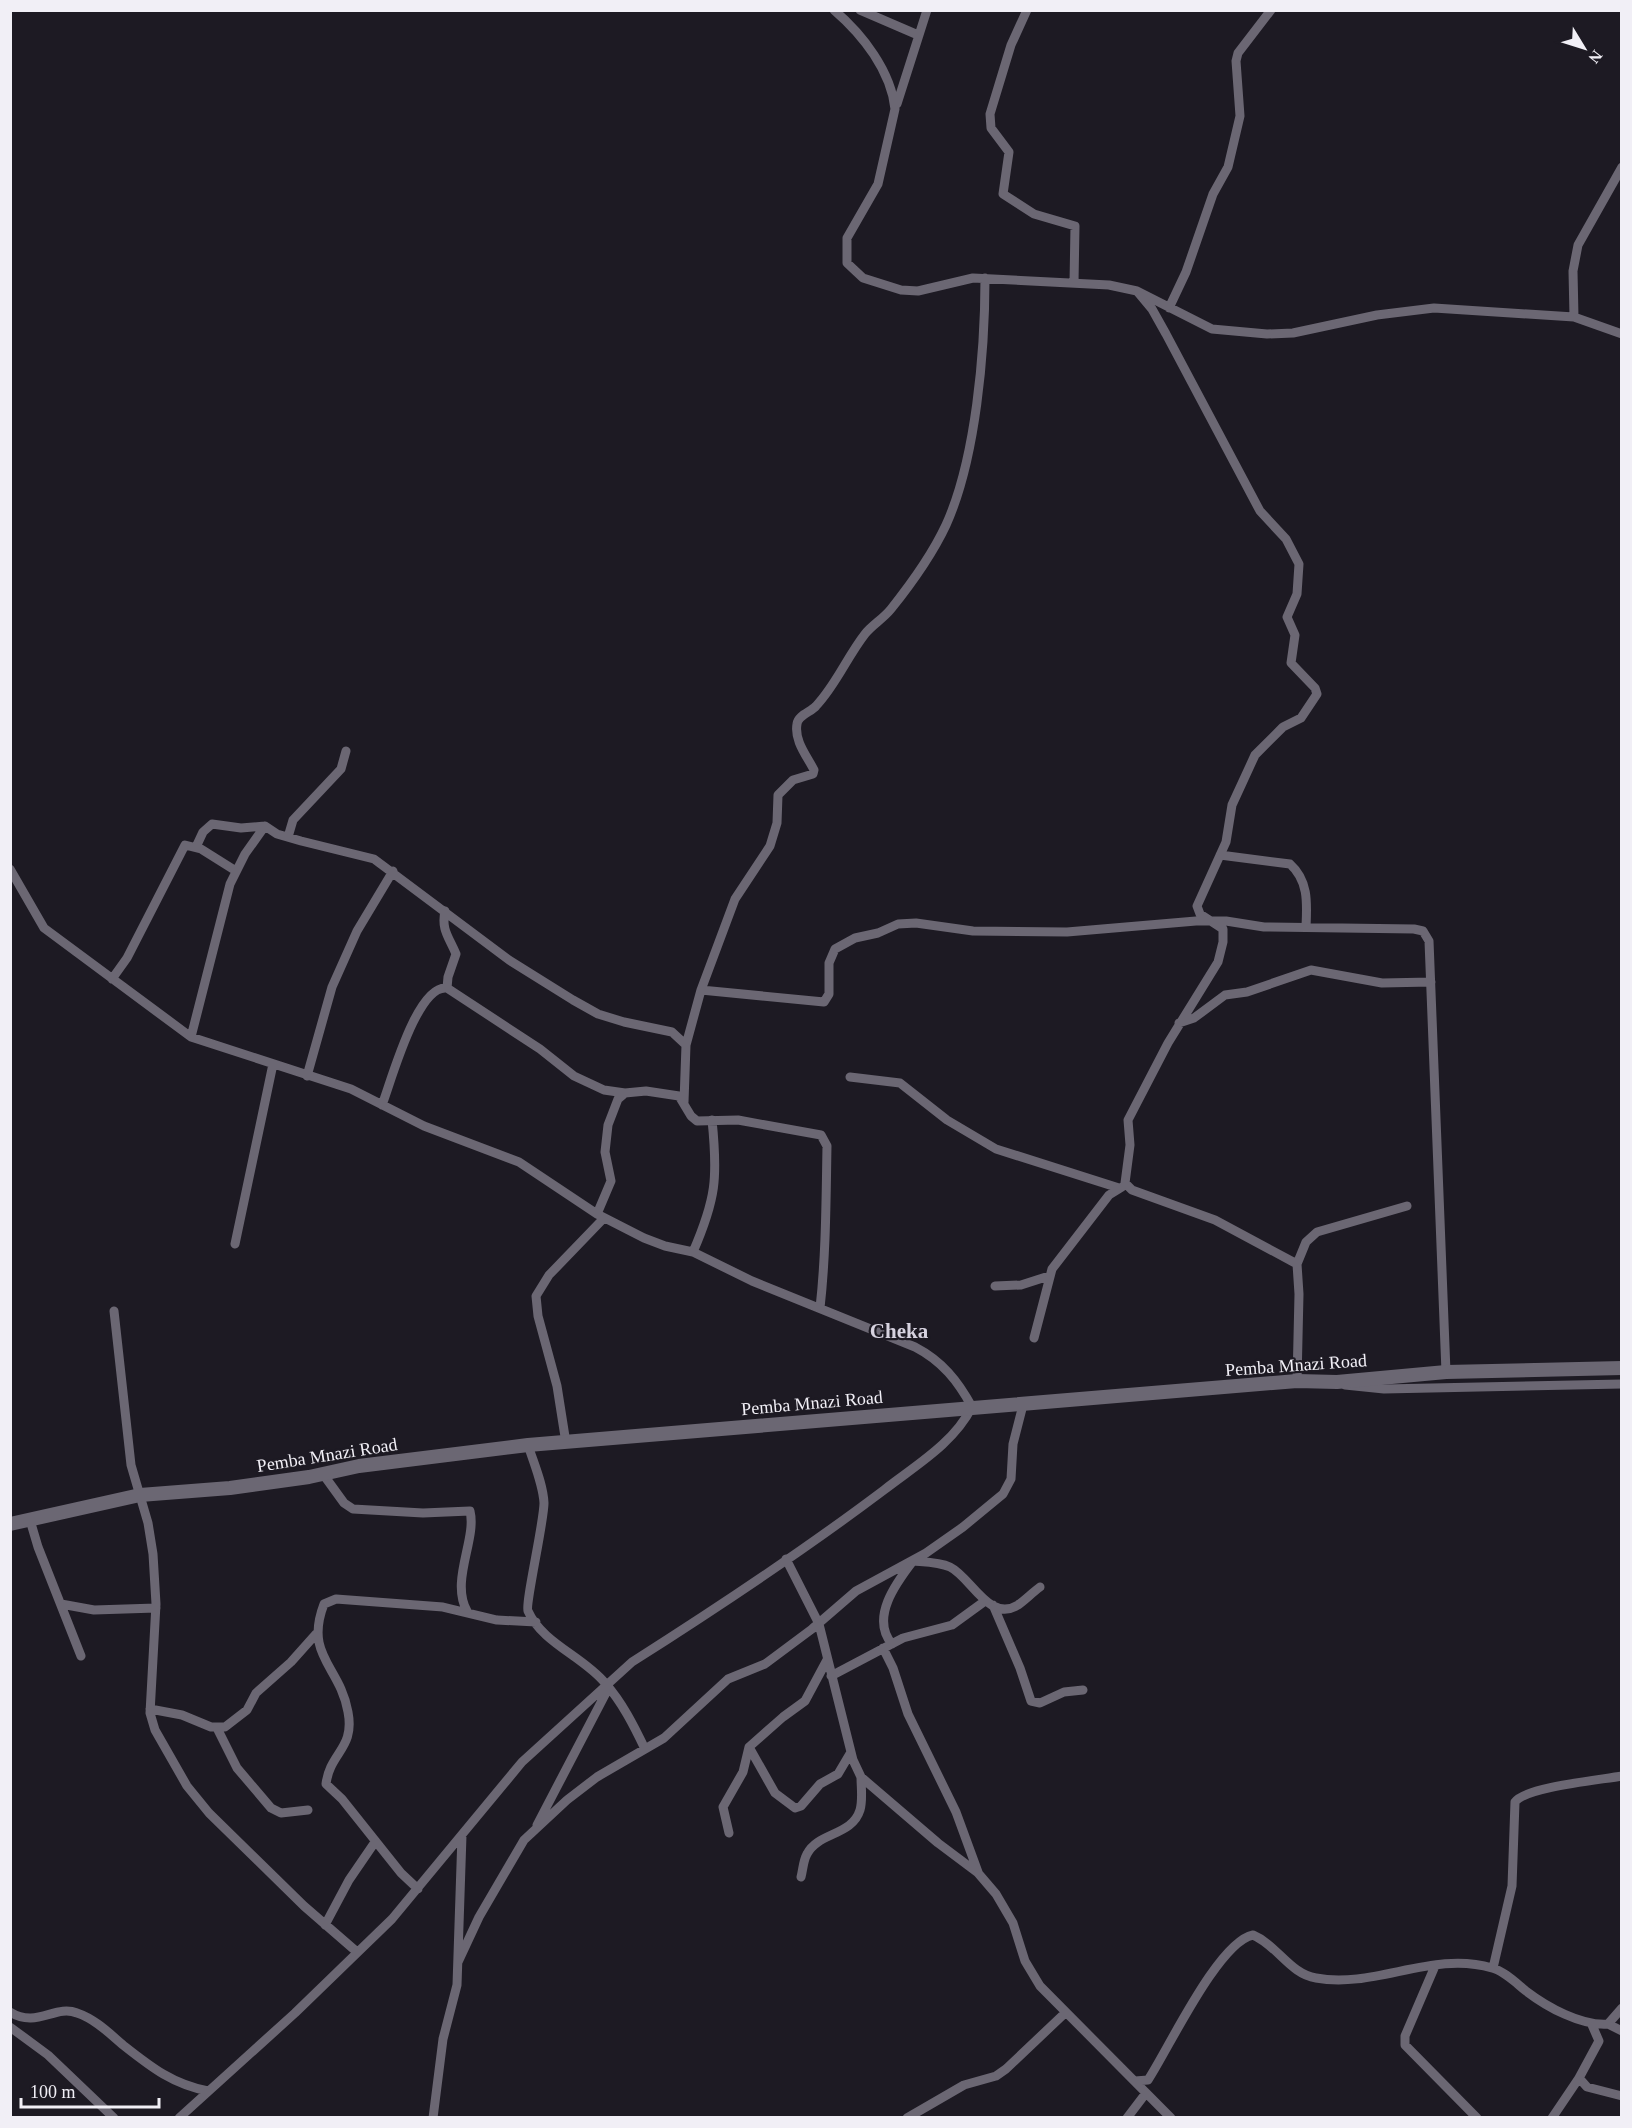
<svg xmlns="http://www.w3.org/2000/svg" width="1632" height="2128" viewBox="0 0 1632 2128" font-family="'Times New Roman',serif">
	<rect width="100%" height="100%" fill="#1d1a23"/>
	<g fill="none" stroke-linecap="round" stroke-linejoin="round">
		<path stroke="#6b6773" stroke-width="9" d="M834,10C863,35 891,71 895,109L878,184L847,238V263L863,278L901,290L918,291L973,278L1109,285L1137,291L1212,329L1267,334L1293,333L1377,315L1434,308L1574,317L1622,334
			M860,10L918,35
			M1027,10L1011,45L990,114L991,128L1009,152L1003,194L1034,214L1075,226L1074,283
			M897,104L927,10
			M1137,291L1152,309L1166,334L1260,511L1286,539L1299,564L1297,594L1287,617L1295,635L1291,663L1315,688L1317,694L1301,718L1283,727L1255,755L1232,805L1226,842L1197,906L1200,914L1223,929V942L1218,962L1168,1043L1128,1120L1130,1145L1125,1183L1132,1190L1215,1220L1297,1264L1299,1294L1297,1381
			M1169,308L1186,272L1213,194L1228,167L1240,116L1236,61L1238,53L1271,10
			M1574,317L1573,271L1578,245L1622,167
			M288,837L293,820L341,769L346,751
			M196,847L203,832L212,824L241,828L265,826L277,834L301,841L374,859L509,960L573,1000L598,1014L624,1022L672,1032L686,1045L684,1102
			M1220,855L1290,864C1309,881 1307,904 1306,927
			M10,869L44,928L191,1037L351,1089L424,1126L519,1162L597,1214L644,1238L665,1246L693,1252L752,1281L915,1347C942,1361 958,1381 972,1407C953,1444 916,1465 884,1490C803,1551 717,1608 632,1662L522,1762L392,1919L295,2013L179,2118
			M445,911C441,930 449,937 456,954L448,977L447,988L540,1049L574,1076L604,1090L625,1093
			M112,979L127,958L185,845L201,849L236,871
			M701,990L735,899L770,846L777,823L778,795L793,780L813,774L814,770C807,756 794,741 797,724C798,715 811,712 816,706C836,685 847,657 865,634C872,625 883,619 891,609C911,584 932,555 946,525C976,459 985,351 985,278
			M1179,1023L1194,1018L1225,995L1247,992L1311,970L1382,983L1431,982
			M191,1037L230,884L245,854L265,826
			M686,1045L701,990L824,1002L829,994V963L835,949L855,938L878,933L898,924L916,923L973,931L1067,932L1196,921H1226L1264,927L1414,929L1423,931L1429,941L1446,1372
			M307,1076L332,987L357,931L393,871
			M850,1077L900,1083L947,1120L996,1149L1119,1188
			M382,1105C391,1082 417,984 447,988
			M597,1214L611,1181L605,1152L608,1125L618,1099L625,1093L646,1091L679,1096L691,1116L697,1121L738,1120L821,1135L827,1146C826,1200 826,1255 820,1308
			M235,1244L273,1064
			M693,1252C716,1199 718,1178 712,1120
			M1297,1264L1306,1242L1317,1232L1407,1206
			M995,1286L1021,1285L1049,1276
			M114,1311L131,1465L148,1523L153,1554L156,1604L150,1713L155,1730L187,1786L209,1813L304,1906L357,1952
			M1034,1338L1052,1269L1109,1195L1122,1187
			M1345,1385L1384,1389L1622,1384
			M566,1443L557,1386L538,1316L536,1296L549,1275L604,1218
			M528,1445C534,1464 543,1484 544,1503C544,1522 525,1604 528,1611C542,1643 584,1657 605,1683C622,1702 634,1726 645,1749
			M323,1474L344,1503L353,1509L423,1513L470,1511C477,1539 450,1581 467,1611
			M30,1520L38,1547L81,1656
			M786,1559L819,1624L853,1760L861,1777L938,1843L978,1873L996,1894L1013,1923L1025,1961L1040,1986L1171,2118
			M61,1604L94,1610L156,1608
			M993,1605L1020,1668L1031,1701L1040,1703L1064,1692L1083,1690
			M892,1644C870,1618 896,1583 913,1561C924,1562 939,1562 950,1567C971,1577 989,1623 1018,1605C1025,1600 1032,1593 1040,1587
			M883,1648L893,1668L908,1714L956,1812L978,1872
			M831,1676L903,1638L952,1625L985,1601
			M150,1709L182,1715L211,1727H225L247,1710L256,1693L291,1662L316,1634
			M217,1728L237,1768L271,1808L281,1813L308,1810
			M749,1747L775,1793L795,1808L801,1806L820,1784L838,1774L851,1752
			M537,1825L608,1689
			M729,1833L723,1807L743,1772L749,1747L783,1717L805,1701L827,1660
			M801,1877C803,1870 803,1861 807,1854C818,1832 852,1836 860,1810C863,1800 861,1788 861,1777
			M418,1889L401,1873L342,1799L326,1784C330,1752 355,1749 348,1712C340,1666 304,1656 324,1604L336,1599L443,1607L497,1620L536,1622
			M325,1925L349,1880L375,1842
			M458,1962L479,1917L524,1840L567,1800L597,1777L664,1738L728,1679L765,1664L812,1629L856,1591L926,1553L963,1527L1003,1494L1011,1479L1013,1444L1023,1405
			M1435,1966L1405,2036V2045L1477,2118
			M1493,1968L1512,1886L1515,1802C1525,1787 1600,1780 1622,1776
			M10,2012C37,2029 55,2004 77,2013C95,2019 109,2033 123,2045C151,2067 172,2084 208,2091
			M1608,2024L1622,2031
			M1592,2025L1599,2041L1579,2078L1587,2087L1622,2096
			M10,2027L48,2055L114,2118
			M1135,2081L1148,2080C1168,2050 1218,1942 1253,1935C1277,1945 1290,1974 1316,1978C1375,1989 1433,1950 1492,1968C1504,1971 1516,1983 1526,1991C1547,2007 1581,2026 1608,2024L1622,2008
			M433,2118L443,2039L457,1985L462,1835
			M907,2118L964,2085L996,2076L1006,2069L1064,2014
			M1127,2118L1146,2093
			M1552,2118L1579,2078"/>
		<path stroke="#6b6773" stroke-width="14" d="M10,1524L140,1495L230,1488L309,1477L359,1466L528,1445L1297,1381L1337,1382L1446,1372L1622,1368"/>
	</g>
	<g text-anchor="middle" dominant-baseline="central" stroke-width="4.5" stroke-linejoin="round" paint-order="stroke">
		<g font-size="18" fill="#f1eff6" stroke="#1d1a23">
			<text transform="translate(1296 1365) rotate(-4)">Pemba Mnazi Road</text>
			<text transform="translate(812 1403) rotate(-5)">Pemba Mnazi Road</text>
			<text transform="translate(327 1455) rotate(-9)">Pemba Mnazi Road</text>
		</g>
		<g font-size="21" font-weight="bold" fill="#d6d2df" stroke="#1d1a23">
			<text x="899" y="1331">Cheka</text>
		</g>
	</g>
	<rect width="1632" height="2128" fill="none" stroke="#f1eff6" stroke-width="24"/>
	<g transform="translate(1584 48) rotate(128)" stroke="#1d1a23" stroke-width="4.5" paint-order="stroke">
	<path d="M0-4.5L10 22L0 15L-10 22Z" fill="#f1eff6"/>
	<text y="-9" font-size="16" font-weight="bold" text-anchor="middle" fill="#f1eff6">N</text>
	</g>
	<path d="M21 2098v9h138v-9" fill="none" stroke="#f1eff6" stroke-width="3"/>
	<text x="30" y="2098" font-size="18" fill="#f1eff6" stroke="#1d1a23" stroke-width="4.5" paint-order="stroke">100 m</text>
</svg>
